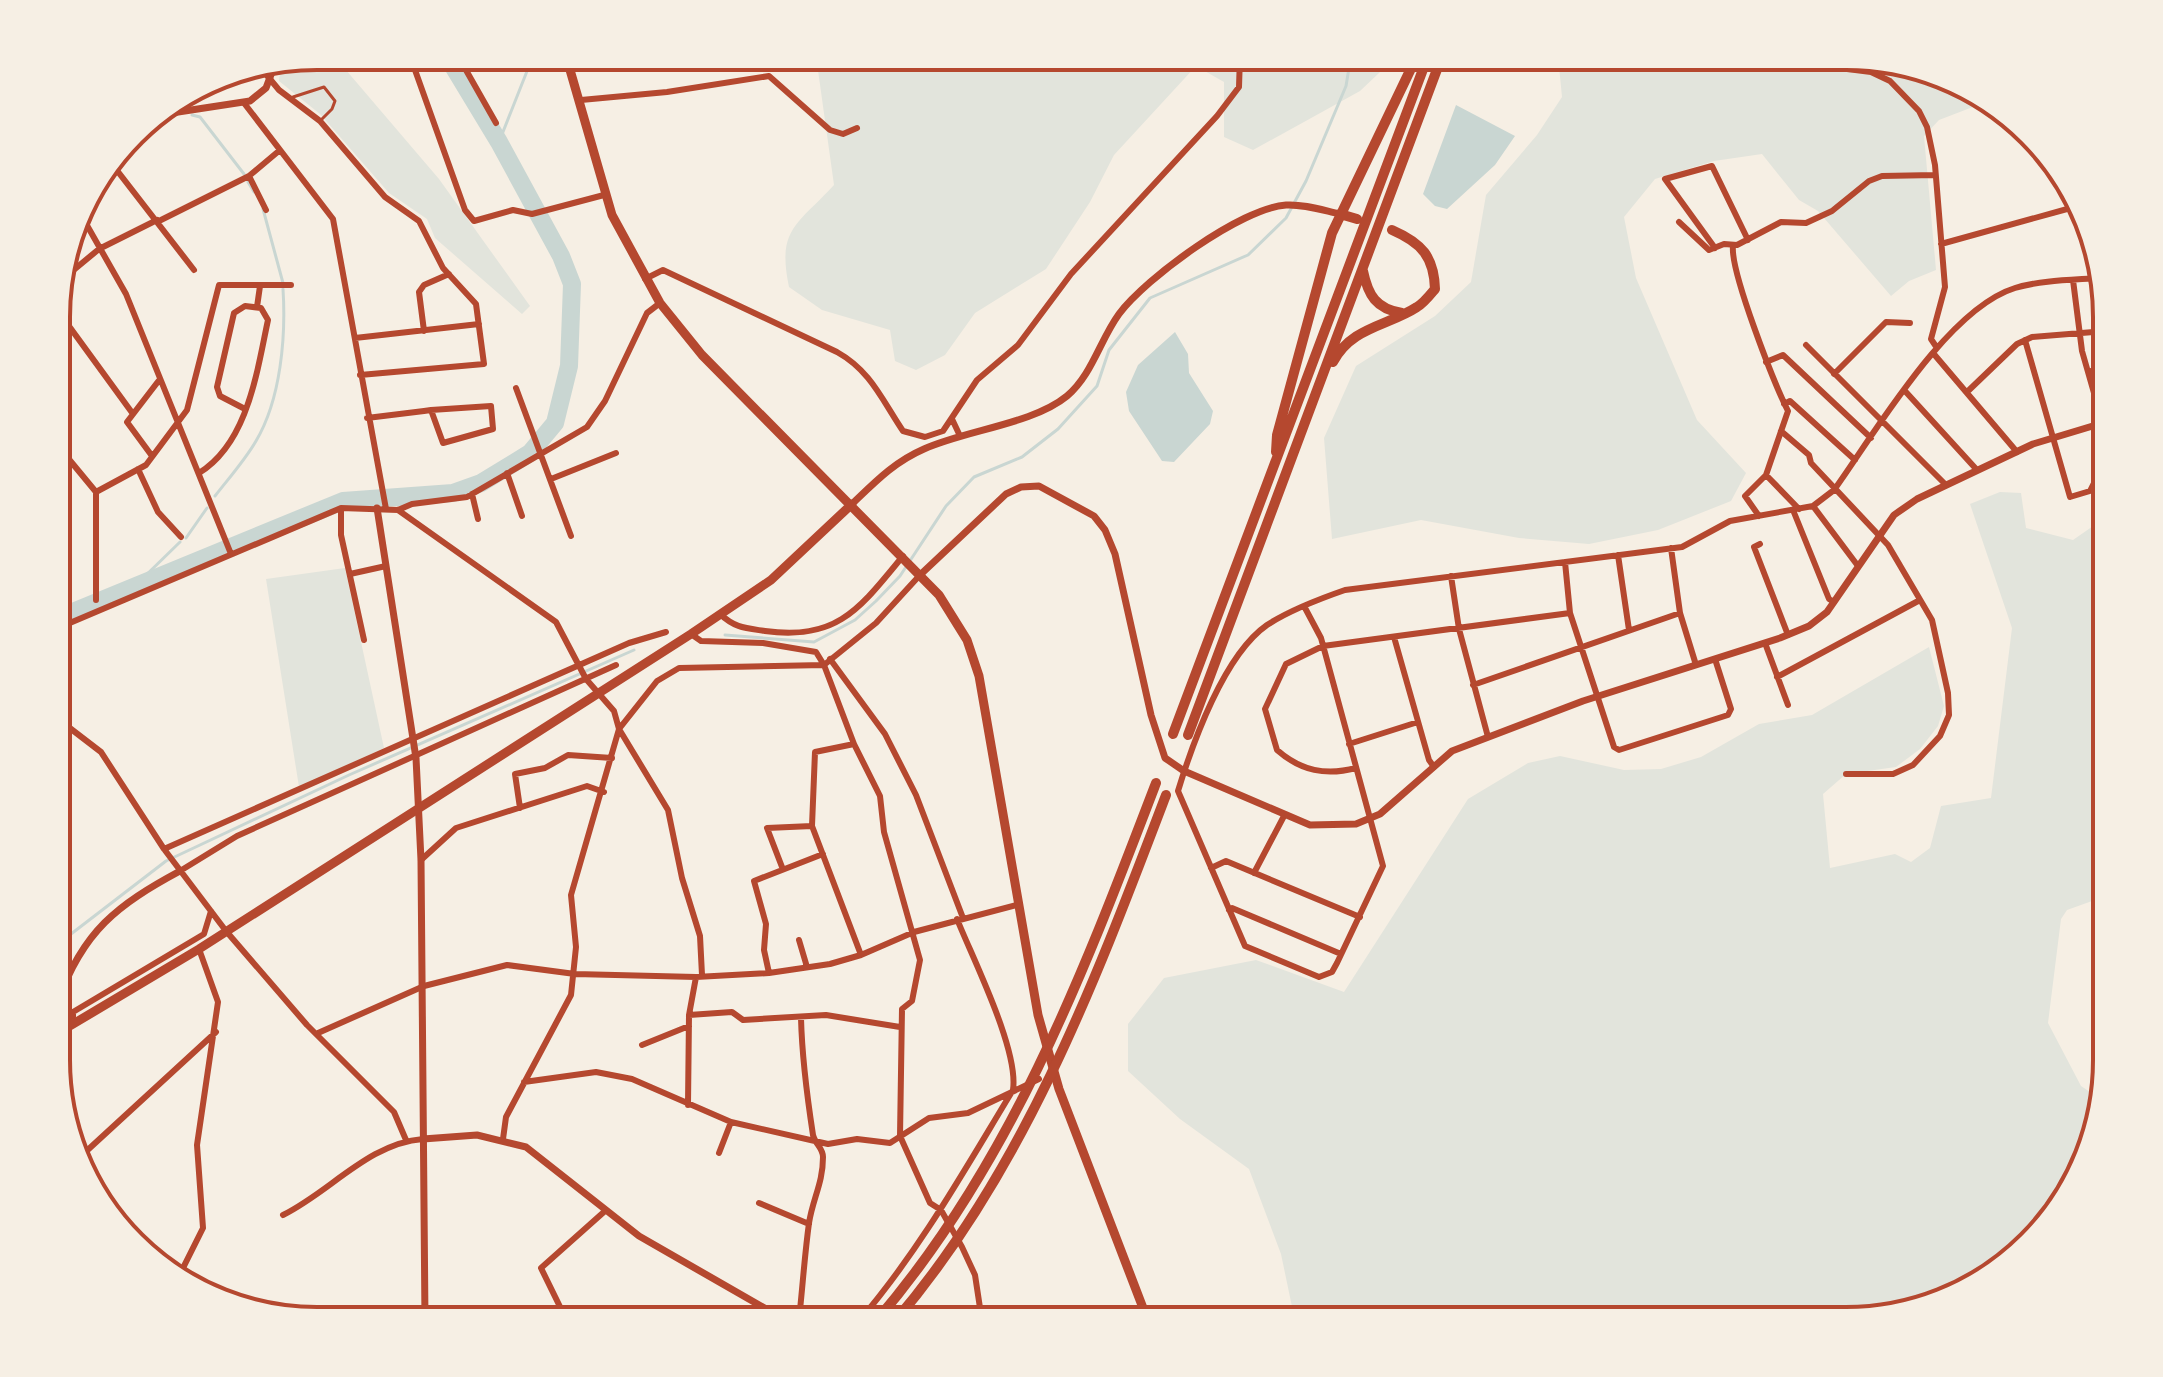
<svg xmlns="http://www.w3.org/2000/svg" width="2163" height="1377" viewBox="0 0 2163 1377" font-family="'IBM Plex Sans',sans-serif">
	<rect width="100%" height="100%" fill="#f6efe4"/>
	<path fill="#e2e4dc" d="M317,56H334L439,179L530,306L522,314L435,238L427,219L389,193L320,114L279,81L281,63Z
		M816,56H1397L1360,91L1253,150L1224,137V82L1196,66L1114,155L1090,202L1046,269L975,313L945,355L916,370L895,361L890,330L822,310L789,287C777,229 796,226 834,185Z
		M1558,56H1846L1914,65L1991,100L1939,120L1924,136L1936,270L1909,281L1891,296L1818,211L1799,200L1762,154L1714,161L1655,179L1624,217L1636,278L1697,420L1746,473L1731,501L1658,530L1589,544L1519,538L1421,520L1332,539L1324,438L1356,366L1435,316L1471,282L1486,195L1537,135L1562,97Z
		M2000,492L2021,493L2026,528L2073,540L2106,517V896L2067,910L2061,919L2048,1023L2081,1086L2099,1098L2063,1204L1977,1286L1862,1320L1295,1321L1281,1254L1249,1169L1180,1119L1128,1071V1024L1164,978L1256,960L1344,992L1468,799L1528,763L1560,756L1624,770L1661,769L1701,757L1759,724L1812,715L1929,647L1944,706L1938,726L1920,749L1896,767L1846,774L1823,794L1830,868L1895,854L1911,862L1930,848L1941,806L1991,798L2012,628L1970,504Z
		M345,568L384,748L299,787L266,579Z"/>
	<path fill="#c9d6d2" d="M1456,105L1515,136L1495,165L1447,209L1435,206L1423,194Z
		M1175,332L1188,354L1189,373L1213,411L1210,424L1174,462L1162,461L1129,411L1126,392L1138,365Z"/>
	<g fill="none" stroke-linecap="round" stroke-linejoin="round">
		<path stroke="#c9d6d2" stroke-width="3" d="M192,115L200,117L244,174
			M499,142L533,56
			M248,182L254,192
			M263,209L283,283
			M215,496C229,478 245,460 256,441C281,399 286,336 283,289
			M186,538L207,508
			M142,585L141,580L180,542
			M725,635L814,642L855,620L876,601L900,576L946,506L974,477L1022,457L1058,429L1097,386L1109,350L1150,298L1248,255L1286,218L1306,181L1346,86L1351,56
			M58,944L166,861L349,775L634,650"/>
		<path stroke="#c9d6d2" stroke-width="18" d="M58,618L343,501L453,493L481,483L530,453L555,423L569,366L572,284L561,256L499,142L447,56"/>
		<path stroke="#b5482f" stroke-width="3" d="M293,97L324,87L335,101L332,109L320,121"/>
		<path stroke="#b5482f" stroke-width="6" d="M410,56L465,210L474,221L513,210L532,214L604,195
			M458,56L496,123
			M1745,56L1871,72L1890,81L1919,111L1927,127L1935,165L1945,287L1931,339L1937,348
			M260,67L279,90L320,121L385,197L419,221L443,268L476,304L484,364L360,375
			M581,100L667,92L769,76L830,130L843,134L857,128
			M244,103L333,219L386,509
			M112,164L194,270
			M249,176L266,210
			M80,213L126,294L231,554
			M159,221L249,176L280,150
			M1679,222L1709,250L1724,244L1737,245L1781,222L1806,223L1832,211L1869,181L1882,176L1935,175
			M1941,244L2078,206
			M1733,246C1730,271 1774,383 1788,411L1766,475L1745,496L1759,516
			M1715,248L1665,179L1712,166L1748,240
			M645,279L663,270L837,352C871,371 882,400 903,431L925,437L943,431L977,380L1018,345L1071,274L1217,116L1239,87L1240,56
			M2073,280L2082,351L2106,435
			M58,283L99,249L157,220
			M257,307L260,286
			M58,311L133,414
			M424,331L419,292L424,285L449,274
			M355,338L479,324
			M2025,340L2070,497L2090,491L2106,459
			M1806,345L1946,485
			M1933,353L2017,452
			M1766,362L1783,355L1871,438
			M2088,372L2106,367
			M1834,374L1886,322L1910,323
			M516,388L571,536
			M1905,391L1977,470
			M1967,392L2017,344L2032,337L2106,331
			M58,404L64,412L58,424
			M1784,404L1790,401L1855,460
			M367,418L424,411L431,410L491,406L493,429L443,443L431,410
			M952,419L960,436
			M1781,431L1809,455L1811,463L1888,545L1932,620L1948,693L1949,715L1940,736L1913,765L1893,774H1846
			M58,446L96,492V600
			M152,456L127,422L160,379
			M138,469L158,512L181,537
			M199,473C248,443 257,371 268,320L261,308L245,306L234,313L217,387L220,396L245,409
			M507,473L522,516
			M1766,475L1799,509
			M551,479L616,453
			M96,492L146,465L187,410L219,285H291
			M472,494L478,519
			M1813,506L1858,566
			M341,508V535L364,640
			M398,510L556,622L586,679L614,711L619,729L668,810L682,878L700,936L702,975
			M1793,510L1829,599L1834,602
			M1760,544L1754,547L1788,635
			M1671,548L1680,613L1696,665
			M1618,555L1629,630
			M1565,562L1570,613L1614,747L1619,750L1728,715L1731,709L1715,659
			M350,574L386,566
			M1451,576L1459,629L1488,737
			M1304,606L1321,638L1383,866L1337,963L1332,972L1319,977L1245,946L1178,791C1193,742 1224,655 1267,625C1290,610 1319,599 1345,590L1682,547L1730,521L1813,506L1834,490C1875,433 1947,309 2015,288C2041,280 2073,280 2100,278
			M720,614C735,628 745,628 765,631C838,641 860,608 903,556
			M58,628L341,508L398,510L412,504L467,497L587,427L605,401L647,313L660,303
			M691,634L701,641L763,643L816,652L824,665L854,744L815,752L812,826L861,955
			M1394,637L1429,760L1434,767
			M1765,643L1788,705
			M830,659L885,734L916,795L963,918
			M1777,677L1920,600
			M1473,685L1680,613
			M58,719L101,752L164,849L226,931L307,1025L394,1112L406,1140
			M854,744L880,796L884,832L920,960L912,1001L902,1009L900,1136L930,1203L941,1210L962,1247L975,1275L982,1321
			M1349,744L1418,722
			M1356,768C1326,776 1301,771 1277,750L1265,709L1286,664L1323,646L1570,613
			M520,808L515,774L545,768L568,755L612,758
			M164,849L629,643L666,632
			M421,860L456,828L587,786L604,792
			M782,867L767,828L812,826
			M1211,868L1226,861L1360,917
			M180,871L237,836L616,665
			M1254,873L1284,816
			M1229,910L1232,908L1341,954
			M799,940L807,967
			M769,973L764,950L766,924L754,881L823,854
			M689,1015L732,1012L743,1020L826,1015L900,1027
			M73,1017V1012L204,934L211,911
			M318,1033L424,986L507,965L575,974L696,977L769,973L830,964L861,955L914,932L1020,904
			M642,1045L689,1026
			M524,1082L596,1072L632,1079L731,1122L828,1144L857,1139L890,1143L929,1118L968,1113L1039,1079
			M688,1105L689,1015L696,977
			M64,1110L69,1040
			M503,1139L506,1117L571,995L576,947L571,895L619,729L657,681L679,668L824,665L876,623L920,575
			M719,1153L731,1122
			M80,1157L216,1032
			M759,1203L809,1224
			M283,1215C330,1192 369,1143 423,1139
			M177,1280L203,1228L197,1145L218,1002L199,949
			M567,1321L541,1268L605,1211
			M791,1321L800,1310C803,1281 805,1252 809,1223C813,1198 823,1183 823,1157C823,1148 815,1144 813,1135C807,1096 802,1058 801,1018
			M859,1321C920,1250 965,1169 1013,1090C1019,1050 973,959 957,919"/>
		<path stroke="#b5482f" stroke-width="7" d="M152,116L250,101L266,88L275,64
			M852,504C875,482 894,462 924,449C966,430 1033,424 1067,396C1092,375 1100,340 1119,314C1146,278 1241,208 1286,205C1304,204 1322,210 1340,214
			M377,508L416,758L421,860L425,1321
			M920,575L1006,494L1021,487L1039,486L1094,516L1105,530L1115,554L1151,715L1165,758L1184,771L1310,825L1356,824L1380,814L1452,751L1583,701L1780,638L1809,626L1827,612L1894,515L1917,499L2033,444L2106,422
			M58,1001C83,931 117,905 180,871
			M423,1139L477,1135L526,1147L639,1236L787,1321
			M91,1190L173,1278"/>
		<path stroke="#b5482f" stroke-width="9" d="M566,56L612,215L660,303L702,355L939,595L967,640L979,676L1038,1015L1059,1089L1148,1321
			M58,1033L199,949L691,634L771,580L852,504"/>
		<path stroke="#b5482f" stroke-width="10" d="M1340,214L1357,219
			M1363,271C1368,295 1376,309 1402,313
			M1333,362C1351,327 1388,326 1417,307C1424,303 1430,295 1435,289C1434,257 1422,243 1392,230
			M1276,452L1277,435L1332,233L1417,56
			M1173,734L1428,56
			M1188,735L1442,56
			M876,1321C1011,1164 1083,974 1156,783
			M895,1321C1025,1169 1096,979 1166,795"/>
	</g>
	<path d="M0 0H2163V1377H0ZM317 70H1846A247 247 0 0 1 2093 317V1060A247 247 0 0 1 1846 1307H317A247 247 0 0 1 70 1060V317A247 247 0 0 1 317 70Z" fill="#f6efe4" fill-rule="evenodd"/>
	<path fill="none" stroke="#b5482f" stroke-width="4" d="M317 70H1846A247 247 0 0 1 2093 317V1060A247 247 0 0 1 1846 1307H317A247 247 0 0 1 70 1060V317A247 247 0 0 1 317 70Z"/>
</svg>
